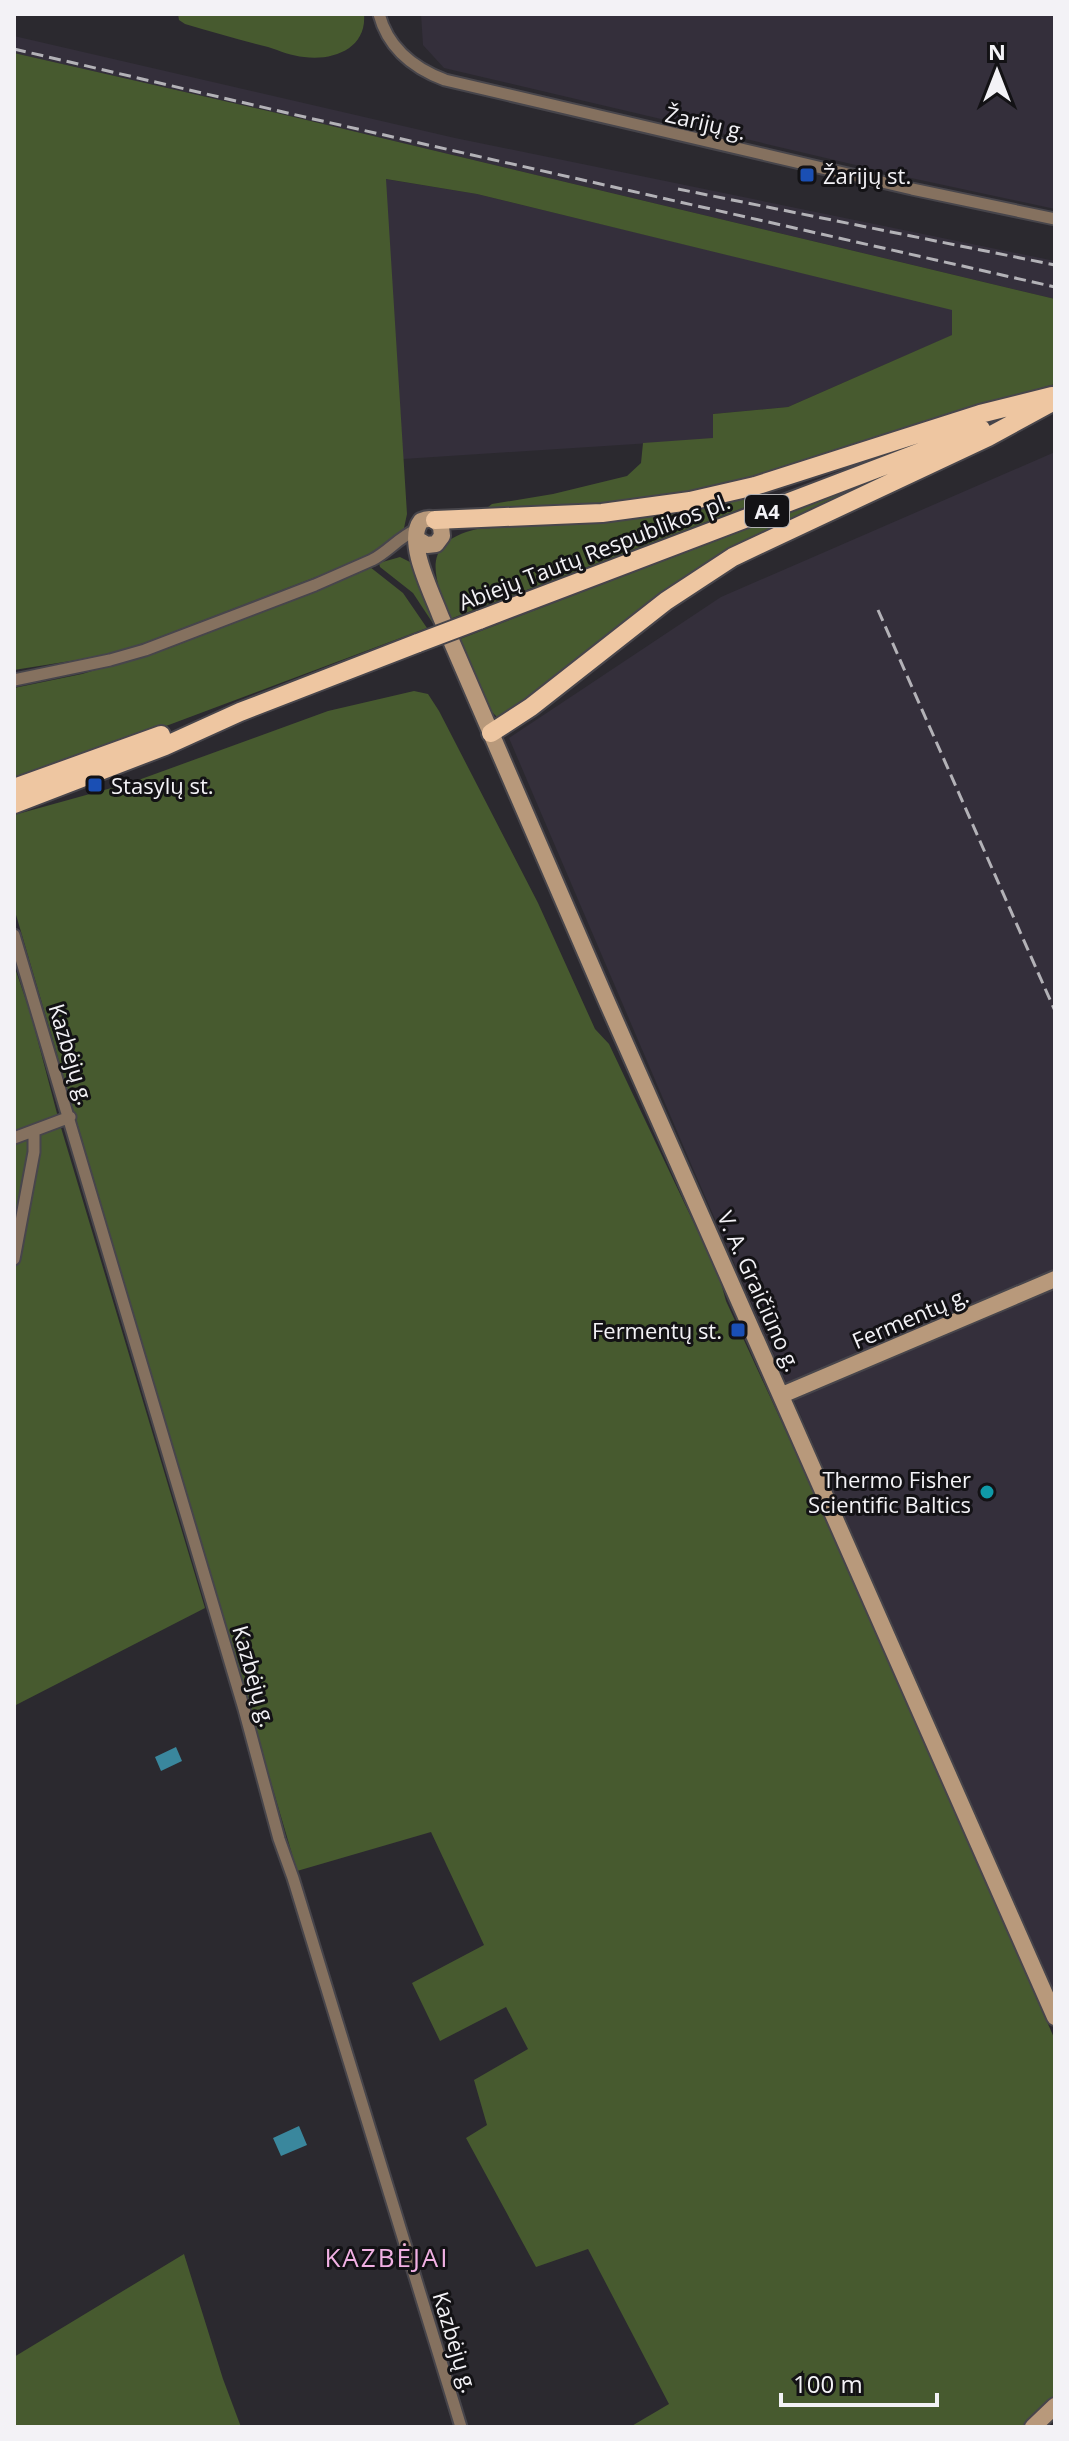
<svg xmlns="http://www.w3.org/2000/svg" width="1069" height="2441" viewBox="0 0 1069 2441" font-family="'Open Sans',sans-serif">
	<rect width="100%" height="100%" fill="#2b292f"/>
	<path fill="#342f3b" d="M421,14H1055V209L911,178L444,68L423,45Z
		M14,36L455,138L1055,261V299L294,117L14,53Z
		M385,179L477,194L952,309L953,335L788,407L713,414V439L403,459Z
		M1055,452V1998L694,1171L509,738L721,597Z"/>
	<path fill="#475a2f" d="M178,14H364C367,48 334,61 304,57C292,56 280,51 268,47C240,40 213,32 185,24L179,20Z
		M14,53L294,117L1055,299V384L973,407L720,489L602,508L483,511L492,504L553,494L627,476L641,463L643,443L713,438V414L788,407L952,335V310L477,194L386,179L407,514L404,528L391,543L342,567L144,643L102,656L14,670Z
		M875,480L876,482L786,524L508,717H497L492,712L460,639Z
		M746,496L751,505L450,619C434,576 419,543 477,529L608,520Z
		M400,557L412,563L415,569L434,625L413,593L380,567L379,563Z
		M370,567L403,593L427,628L14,783V688L82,674L175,646Z
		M414,691L428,694L439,711L538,903L595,1029L609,1044L719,1276L726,1301L851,1573L1055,2040V2397L1024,2427H630L669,2404L588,2249L536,2267L466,2138L487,2125L474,2080L528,2049L506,2007L440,2041L412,1983L484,1945L431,1832L297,1871L14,908V815L133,782L328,711Z
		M14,965L31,1015L59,1121L205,1608L14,1706Z
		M184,2254L223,2379L241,2427H14V2357Z"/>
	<path fill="#3a879d" d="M176,1747L182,1761L161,1771L155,1757Z
		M299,2126L307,2145L281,2156L273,2138Z"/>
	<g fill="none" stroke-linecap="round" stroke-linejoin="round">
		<g stroke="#47454b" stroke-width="15">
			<path id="minor" d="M379,14C388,48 413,68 445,80L912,189L1055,219
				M14,680L110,660L145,650L315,585L372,560C388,552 399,537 416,530
				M14,935L244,1709L279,1839L293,1878L461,2427
				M14,1138L70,1117
				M14,1259L34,1152V1131"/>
		</g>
		<g stroke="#47454b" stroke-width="20">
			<path id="secondary" d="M417,539L427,545L436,544L442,536L441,527C436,519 430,517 421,521C405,541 432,593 440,615L607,1002L1055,2017
				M782,1395L1055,1279
				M1033,2427L1055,2406"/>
		</g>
		<g stroke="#47454b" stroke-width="22">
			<path id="trunk" d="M435,520L602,513L690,501L755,486L980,414L1052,396
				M479,620L981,429
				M491,733L531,707L666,601L733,557L988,437L1054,401
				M14,788L161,735
				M14,804L165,746L240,712L418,643"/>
		</g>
		<use href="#minor" stroke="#85715f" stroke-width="11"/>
		<use href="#secondary" stroke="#b8997b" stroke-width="16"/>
		<use href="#trunk" stroke="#eec6a1" stroke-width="18"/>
		<path stroke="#b3b2b7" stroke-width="3" stroke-dasharray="12 6" stroke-linecap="butt" d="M14,49L309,118L1055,287
			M678,189L1055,265
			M878,610L1055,1011"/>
		<g stroke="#47454b" stroke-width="22" stroke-linecap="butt">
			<path id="trunk-bridge" d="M418,643L479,620"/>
		</g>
		<use href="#trunk-bridge" stroke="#eec6a1" stroke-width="18"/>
	</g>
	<g fill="#1a4fb4" stroke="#131215" stroke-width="3">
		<rect x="799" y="167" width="16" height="16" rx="4"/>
		<rect x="87" y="777" width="16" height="16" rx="4"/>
		<rect x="730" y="1322" width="16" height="16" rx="4"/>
	</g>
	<circle fill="#0f9aa8" stroke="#131215" stroke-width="3" cx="987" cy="1492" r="8"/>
	<g text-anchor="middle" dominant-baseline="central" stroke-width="6" stroke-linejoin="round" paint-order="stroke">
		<rect fill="#131215" stroke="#b0afb2" stroke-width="2" x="745" y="495" width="44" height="32" rx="6"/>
		<g font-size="20" font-weight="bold" fill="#f3f2f6">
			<text x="767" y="511">A4</text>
		</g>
		<g font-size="22" fill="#f3f2f6" stroke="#131215">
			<text transform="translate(706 122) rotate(13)">Žarijų g.</text>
			<text transform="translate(594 551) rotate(-21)">Abiejų Tautų Respublikos pl.</text>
			<text transform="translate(72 1054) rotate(73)">Kazbėjų g.</text>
			<text transform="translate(760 1291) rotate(66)">V. A. Graičiūno g.</text>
			<text transform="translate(910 1317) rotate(-23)">Fermentų g.</text>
			<text transform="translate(255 1676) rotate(74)">Kazbėjų g.</text>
			<text transform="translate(456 2342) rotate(73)">Kazbėjų g.</text>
		</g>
		<g font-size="22" fill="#f3f2f6" stroke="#131215" text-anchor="start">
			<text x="823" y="175">Žarijų st.</text>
			<text x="111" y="785">Stasylų st.</text>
			<text x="722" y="1330" text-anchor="end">Fermentų st.</text>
			<text x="971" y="1479" text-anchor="end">Thermo Fisher<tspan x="971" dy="25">Scientific Baltics</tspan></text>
		</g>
		<g font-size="26" letter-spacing="2" fill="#f1b0e3" stroke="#131215">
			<text x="387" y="2257">KAZBĖJAI</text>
		</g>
	</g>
	<rect width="1069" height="2441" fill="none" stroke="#f3f2f6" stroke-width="32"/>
	<g transform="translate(997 72)" stroke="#131215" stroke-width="6" paint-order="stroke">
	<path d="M0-6L14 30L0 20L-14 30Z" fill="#f3f2f6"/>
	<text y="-12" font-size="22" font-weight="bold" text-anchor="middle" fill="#f3f2f6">N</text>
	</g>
	<path d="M781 2393v12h156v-12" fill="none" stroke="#f3f2f6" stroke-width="4"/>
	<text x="793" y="2393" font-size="24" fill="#f3f2f6" stroke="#131215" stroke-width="6" paint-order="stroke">100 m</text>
</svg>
